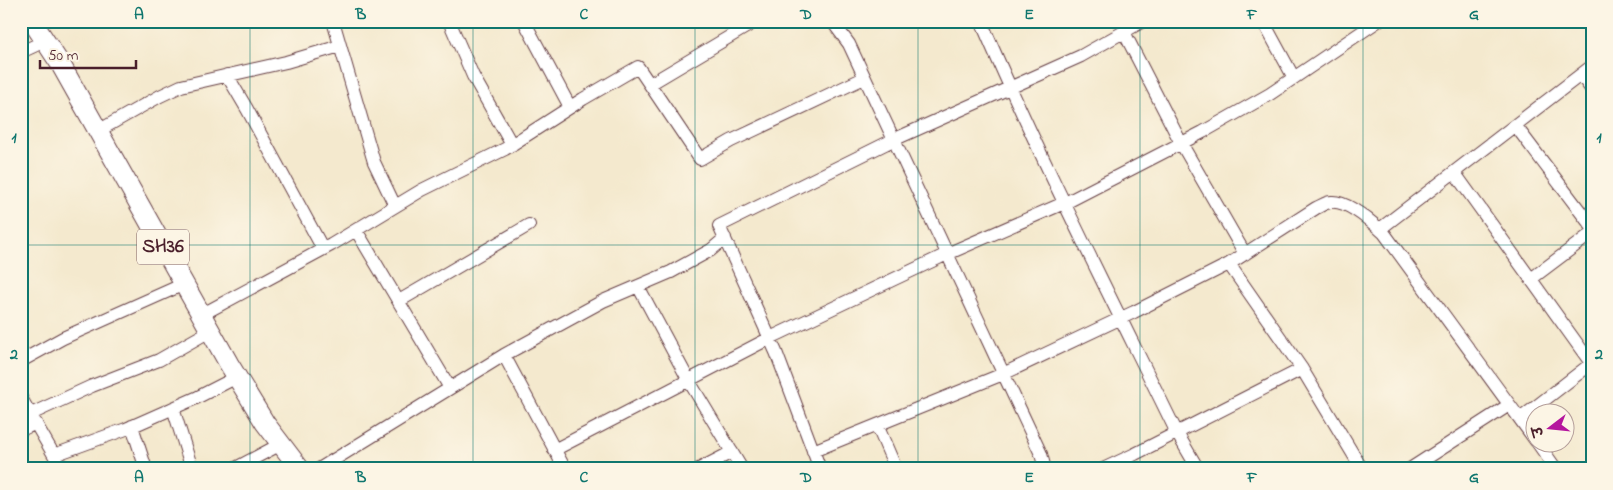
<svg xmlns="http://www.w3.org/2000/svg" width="1613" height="490" viewBox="0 0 1613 490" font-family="'Indie Flower','Playpen Sans Deva',sans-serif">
	<rect width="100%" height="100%" fill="#fcf5e5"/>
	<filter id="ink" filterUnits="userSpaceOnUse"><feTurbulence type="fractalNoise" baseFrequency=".02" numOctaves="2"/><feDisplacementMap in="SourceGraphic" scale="10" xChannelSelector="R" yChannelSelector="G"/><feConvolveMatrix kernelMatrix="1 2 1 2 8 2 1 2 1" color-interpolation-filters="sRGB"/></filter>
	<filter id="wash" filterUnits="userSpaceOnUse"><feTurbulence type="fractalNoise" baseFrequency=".0096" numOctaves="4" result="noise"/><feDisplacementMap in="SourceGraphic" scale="20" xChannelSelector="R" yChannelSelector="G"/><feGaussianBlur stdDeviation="1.12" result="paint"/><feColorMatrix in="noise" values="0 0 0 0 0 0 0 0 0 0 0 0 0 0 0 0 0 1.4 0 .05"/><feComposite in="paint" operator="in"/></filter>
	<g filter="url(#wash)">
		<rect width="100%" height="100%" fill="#f4e9ce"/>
	</g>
	<g filter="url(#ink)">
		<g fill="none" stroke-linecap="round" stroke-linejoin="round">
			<g stroke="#643d43" stroke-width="14">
				<path id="minor" d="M333,21L374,162L395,206
					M449,21L473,76L512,145
					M524,21L570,107
					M832,21L849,44L1041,454L1045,469
					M981,21C1041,161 1110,296 1177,433L1198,469
					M1263,21L1294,78
					M1124,32L1181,143L1245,254
					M21,52L45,41
					M227,75L247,109L323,249
					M1581,75L1592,90
					M650,84L756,21
					M1515,125L1592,227
					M98,131L160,96L181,86L286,62L340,46
					M1454,172L1591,363
					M1380,229L1592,66
					M356,230L450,388
					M1229,264L1302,369L1362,469
					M1531,279L1592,233
					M638,286L689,381L742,469
					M399,301L529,225
					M201,315L331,245L422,190L505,149L583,99L638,67L700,159L731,141L864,78
					M504,355L565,469
					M21,361L63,338L184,284
					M21,398L62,469
					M173,408L192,469
					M31,414L92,386L159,360L210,331
					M1520,419L1592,363
					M877,425L896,469
					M132,426L146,469
					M21,430L36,423
					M1537,442L1556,469
					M554,450L770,338L947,254L1071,200L1203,132L1270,94L1378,21
					M813,451L1003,374L1134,312L1229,264L1316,208C1321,206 1326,202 1331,202C1347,200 1373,223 1384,233L1536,441
					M54,455L126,429L196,398L237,377
					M234,469L281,444
					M319,469L504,355L603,301L671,272L711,250L725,238
					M699,469L732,452
					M820,469L776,352L719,226L893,140L1081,56L1143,21
					M1103,469L1135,454L1302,369
					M1410,469L1509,405"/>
			</g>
			<g stroke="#643d43" stroke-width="21">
				<path id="highway" d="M32,21L61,65L229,364L265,423L300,469"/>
			</g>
			<use href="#minor" stroke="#fff" stroke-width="12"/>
			<use href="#highway" stroke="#fff" stroke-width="19"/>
		</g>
	</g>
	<path fill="none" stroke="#0f766e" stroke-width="1" stroke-opacity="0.55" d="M250,21V469M473,21V469M695,21V469M918,21V469M1140,21V469M1363,21V469M21,245H1592"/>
	<g text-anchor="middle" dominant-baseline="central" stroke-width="4" stroke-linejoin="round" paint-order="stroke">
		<rect fill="#fcf5e5" stroke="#7f5f63" stroke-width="1" x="137" y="229.5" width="52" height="35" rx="4"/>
		<g font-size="20" font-weight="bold" fill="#4a1f2b">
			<text x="163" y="247">SH36</text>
		</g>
	</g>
	<rect width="1613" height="490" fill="none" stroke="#fcf5e5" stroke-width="55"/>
	<g transform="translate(1550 428) rotate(254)"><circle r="24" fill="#fcf5e5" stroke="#b59f9b"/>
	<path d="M0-4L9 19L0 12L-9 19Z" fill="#b5179e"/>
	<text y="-8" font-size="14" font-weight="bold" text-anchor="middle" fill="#4a1f2b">उ</text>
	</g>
	<path d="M40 60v8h96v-8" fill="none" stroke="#4a1f2b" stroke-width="2.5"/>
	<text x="48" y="60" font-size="15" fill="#4a1f2b" stroke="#fcf5e5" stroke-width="4" paint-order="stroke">50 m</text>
	<rect x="28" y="28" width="1558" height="434" fill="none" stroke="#0f766e" stroke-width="2"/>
	<g font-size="16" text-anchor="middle" font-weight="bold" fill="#0f766e">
		<text x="139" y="19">A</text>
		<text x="361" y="19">B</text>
		<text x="584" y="19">C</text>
		<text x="806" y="19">D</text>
		<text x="1029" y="19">E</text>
		<text x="1252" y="19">F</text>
		<text x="1474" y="19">G</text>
		<text x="14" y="142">1</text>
		<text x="1599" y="142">1</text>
		<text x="14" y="359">2</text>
		<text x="1599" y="359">2</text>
		<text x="139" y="482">A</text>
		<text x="361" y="482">B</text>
		<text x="584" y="482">C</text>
		<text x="806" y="482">D</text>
		<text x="1029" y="482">E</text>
		<text x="1252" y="482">F</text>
		<text x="1474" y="482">G</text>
	</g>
</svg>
